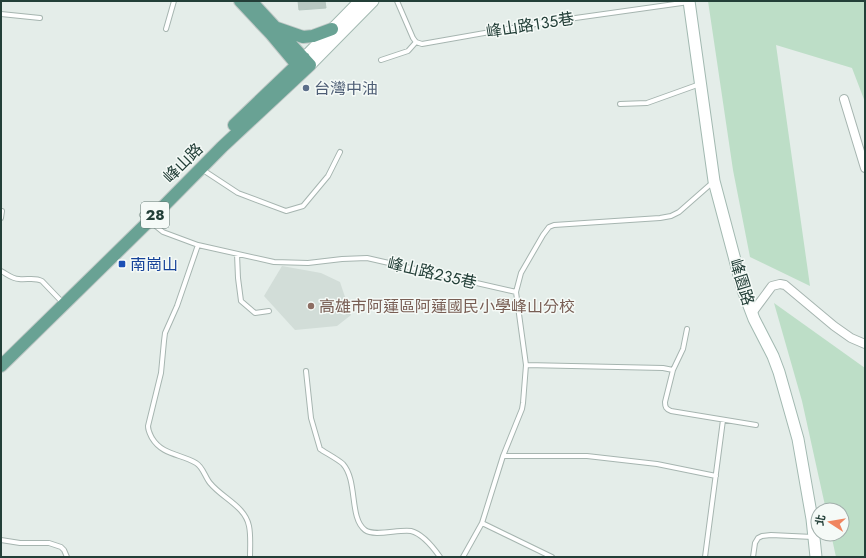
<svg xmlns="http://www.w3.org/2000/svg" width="866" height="558" viewBox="0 0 866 558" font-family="Jost,'Noto Sans TC',sans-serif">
	<rect width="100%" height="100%" fill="#e4ede9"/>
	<path fill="#d2ddd8" d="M282,266L321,273L340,282L351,315L337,326L295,330L264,296Z"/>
	<path fill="#bddec7" d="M708,1H865V102L852,68L776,45L810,286L750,257L733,170Z
		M774,303L865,368V557H836L831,534H842V510H826L802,401Z"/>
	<path fill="#b9c8c2" stroke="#b6c7c0" d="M298,1H325L326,8L299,10Z"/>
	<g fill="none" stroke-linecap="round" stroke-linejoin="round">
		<g stroke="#a6b5b0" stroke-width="6">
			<path id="lane" d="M397,1L413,38L416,42L422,44L547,22L689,2
				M1,14L40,18
				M166,29L174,1
				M381,60L408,51L416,42
				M620,104L647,103L700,84
				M203,170L238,193L286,211L303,206L328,176L340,152
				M142,215L163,232L198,245L274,262L308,263L342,259L367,258L516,292
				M1,218L2,211
				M198,245L177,306L165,333L164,341L161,373L148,426C148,431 150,434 152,438C162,455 181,454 196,463C203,467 205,477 210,483C222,498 245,506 249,526C251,536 250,547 250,557
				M237,254L238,278L241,301L255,313L269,311
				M1,271C7,274 12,279 19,279C27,280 35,277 42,281L64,304
				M687,329L683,349L673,370L665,402C665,407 666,409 671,411L756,425
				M526,365L663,368L673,370
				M306,371L311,418L320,449C326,453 339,460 343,464C358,481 349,518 365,530C374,537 399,529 411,531C423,534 433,547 440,557
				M503,456H587L657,464L716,476
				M482,523L552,557
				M1,540L20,543H49L61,547L64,550L67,557
				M463,557L482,523L503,456L522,409L523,403L526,365L516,292L521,273L543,235L549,227L554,225L660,218L671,216L679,212L712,183
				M705,557L723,420
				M753,557L755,543L758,538L762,536L771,535L813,537"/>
		</g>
		<g stroke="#a6b5b0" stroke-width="10">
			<path id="street" d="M844,99L865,168
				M752,313L772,286L780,284L785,285L834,326L851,338L865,344"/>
		</g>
		<g stroke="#a2b9b1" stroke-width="13">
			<path id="secondary" d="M689,1L714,181L743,290L754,319L773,356L779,372L798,439L812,519L816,557
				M304,58L360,1
				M310,65L373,1"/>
		</g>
		<g stroke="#c1c9c7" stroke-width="14">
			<path id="primary" d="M240,1L271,34L302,71
				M277,28L303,37L313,36L332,29
				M234,125L304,58
				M1,366L149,221L222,147L310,65L251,1"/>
		</g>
		<use href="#lane" stroke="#fff" stroke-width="4"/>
		<use href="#street" stroke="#fff" stroke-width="8"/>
		<use href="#secondary" stroke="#fff" stroke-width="11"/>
		<use href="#primary" stroke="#69a294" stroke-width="12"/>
	</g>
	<circle fill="#5c6f8a" stroke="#f5faf7" stroke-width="1.5" cx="306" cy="88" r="4"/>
	<rect fill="#1a4fb4" stroke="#f5faf7" stroke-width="1.5" x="118" y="260" width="8" height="8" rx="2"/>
	<circle fill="#8d6e63" stroke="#f5faf7" stroke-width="1.5" cx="311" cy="306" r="4"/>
	<g text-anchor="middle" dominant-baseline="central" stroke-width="3" stroke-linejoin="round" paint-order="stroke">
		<rect fill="#f5faf7" stroke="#627771" stroke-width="1" x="141" y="202" width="28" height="26" rx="3"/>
		<g font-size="15" font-weight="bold" fill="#233f38">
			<text x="155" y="215">28</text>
		</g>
		<g font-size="16" fill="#233f38" stroke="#f5faf7">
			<text transform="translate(530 25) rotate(-9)">峰山路135巷</text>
			<text transform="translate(183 163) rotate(-45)">峰山路</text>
			<text transform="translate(432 273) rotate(13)">峰山路235巷</text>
			<text transform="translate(742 282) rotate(73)">峰園路</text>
		</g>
		<g font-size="16" fill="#4e5e75" stroke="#f5faf7" text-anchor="start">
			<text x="314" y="88">台灣中油</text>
		</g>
		<g font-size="16" fill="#164399" stroke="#f5faf7" text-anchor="start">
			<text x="130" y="264">南崗山</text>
		</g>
		<g font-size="16" fill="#785e54" stroke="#f5faf7" text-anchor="start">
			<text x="319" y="306">高雄市阿蓮區阿蓮國民小學峰山分校</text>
		</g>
	</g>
	<rect width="866" height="558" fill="none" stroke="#233f38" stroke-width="4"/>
	<g transform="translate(830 522) rotate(282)"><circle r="19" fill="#f5faf7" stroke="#a1afab"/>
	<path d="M0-3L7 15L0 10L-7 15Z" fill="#f0855f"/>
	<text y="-6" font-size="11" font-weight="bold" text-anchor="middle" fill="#233f38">北</text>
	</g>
</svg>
